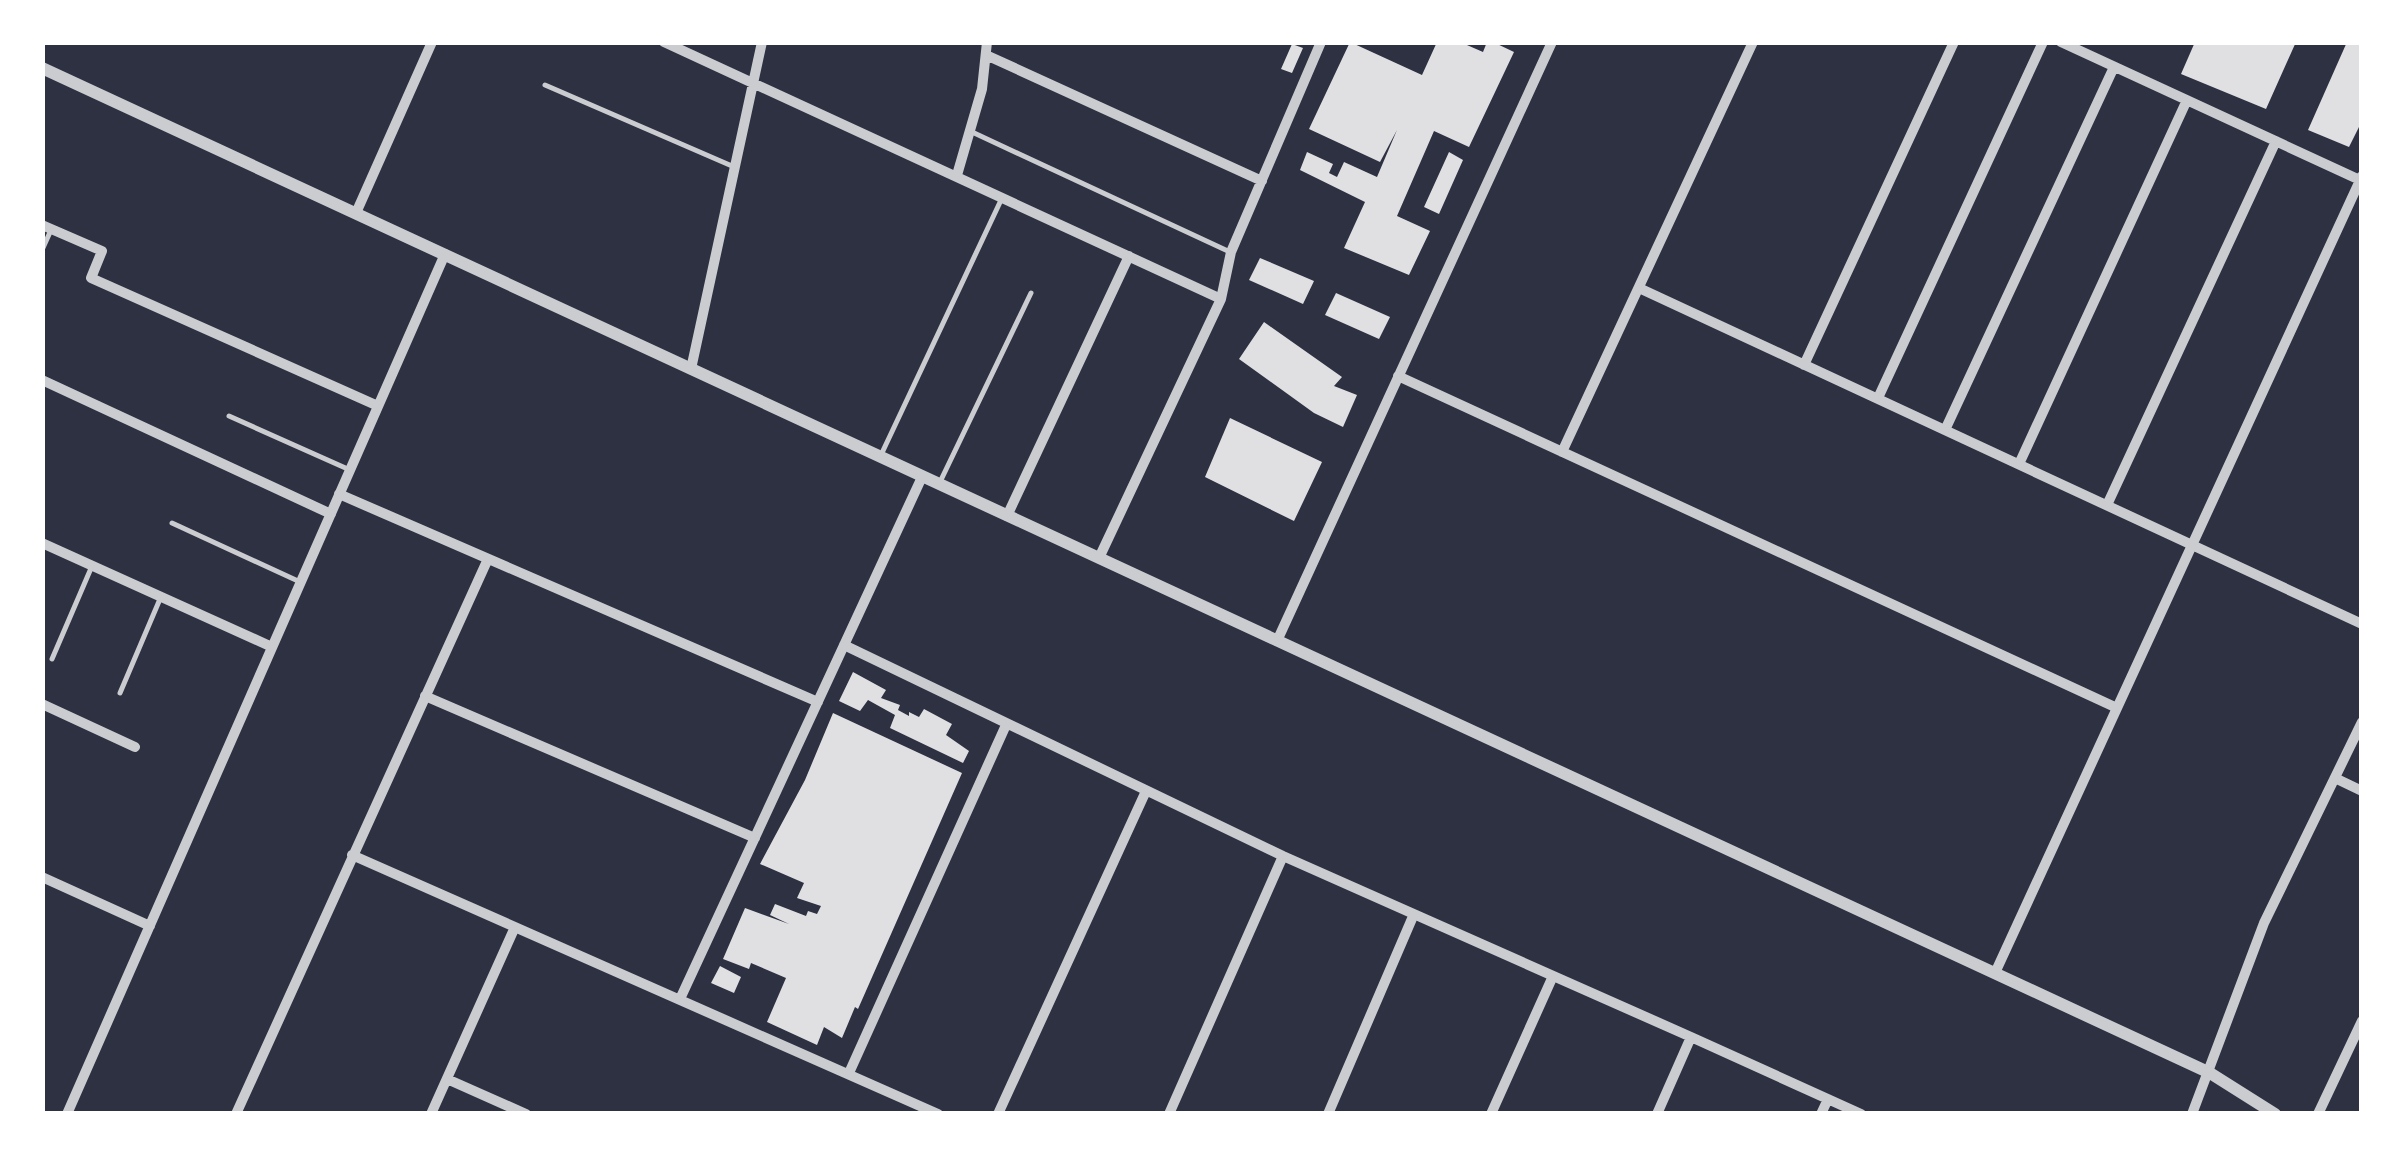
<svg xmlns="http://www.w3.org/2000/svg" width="2404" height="1156" viewBox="0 0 2404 1156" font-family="Overpass,sans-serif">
	<rect width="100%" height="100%" fill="#2d3142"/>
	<path fill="#e0e0e3" d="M1350,42L1422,75L1437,42H1460L1483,52L1487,42H1493L1514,52L1469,147L1434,131L1397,216L1430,231L1409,275L1344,248L1365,202L1300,170L1307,152L1333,164L1329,173L1337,177L1344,162L1377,177L1397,130L1380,162L1309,129Z
		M2195,42H2296L2266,109L2181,74Z
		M2347,42H2362V121L2349,147L2308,130Z
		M1292,44L1303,48L1292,73L1281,69Z
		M1449,152L1463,160L1439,214L1424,207Z
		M1260,258L1314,281L1303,304L1249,280Z
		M1336,293L1390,317L1379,339L1325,315Z
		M1264,322L1342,377L1334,386L1357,395L1343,427L1314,413L1239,359Z
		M1230,418L1322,462L1294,521L1205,477Z
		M853,672L886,690L881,698L900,705L898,710L909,716V712L919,717L924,709L952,724L946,735L969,751L963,763L890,728L895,715L868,700L860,711L839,701Z
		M833,713L962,773L858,1009L855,1007L842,1038L824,1027L817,1045L767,1022L786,978L751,963L749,969L723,959L745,908L789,924L770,915L775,904L806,916L808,911L817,914L821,906L797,898L804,883L760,864L805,780Z
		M720,966L741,977L734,993L711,983Z"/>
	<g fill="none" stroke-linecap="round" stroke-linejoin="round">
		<path stroke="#caccd0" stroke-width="5" d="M545,85L732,166
			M972,132L1230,252
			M42,250L51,230
			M229,416L350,470
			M881,455L1002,198
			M940,482L1031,293
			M172,523L298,581
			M52,659L92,566
			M120,693L160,599"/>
		<path stroke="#caccd0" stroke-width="10" d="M664,42L1221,299
			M2061,42L2362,181
			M986,55L1262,181
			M957,175L982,89L987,42
			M356,213L432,42
			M42,225L102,251L91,278L378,406
			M1639,288L2362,624
			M1804,365L1954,42
			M691,369L762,42
			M1398,376L2117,708
			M42,380L331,514
			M1878,398L2043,42
			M1945,430L2114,67
			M1562,452L1753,42
			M2019,464L2187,100
			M339,494L818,702
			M2107,505L2276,141
			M1007,516L1129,256
			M42,543L272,647
			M1099,558L1221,299L1231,252L1321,42
			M1277,641L1552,42
			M844,645L1283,856L1691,1037L1657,1114
			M425,696L755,838
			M42,704L135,747
			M2337,779L2362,791
			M352,855L938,1114
			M42,877L150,926
			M1995,973L2362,176
			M680,999L922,477
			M1691,1037L1861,1114
			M849,1073L1006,725
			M447,1079L526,1114
			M67,1114L445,254
			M236,1114L487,561
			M431,1114L515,927
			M998,1114L1146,791
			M1169,1114L1283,856
			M1328,1114L1414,914
			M1491,1114L1553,976
			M1821,1114L1828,1099
			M2192,1114L2264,923L2362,722
			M2318,1114L2362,1021"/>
		<path stroke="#caccd0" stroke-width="12" d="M42,68L2210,1073L2275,1114"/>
	</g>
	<rect width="2404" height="1156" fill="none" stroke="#ffffff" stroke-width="90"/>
</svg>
